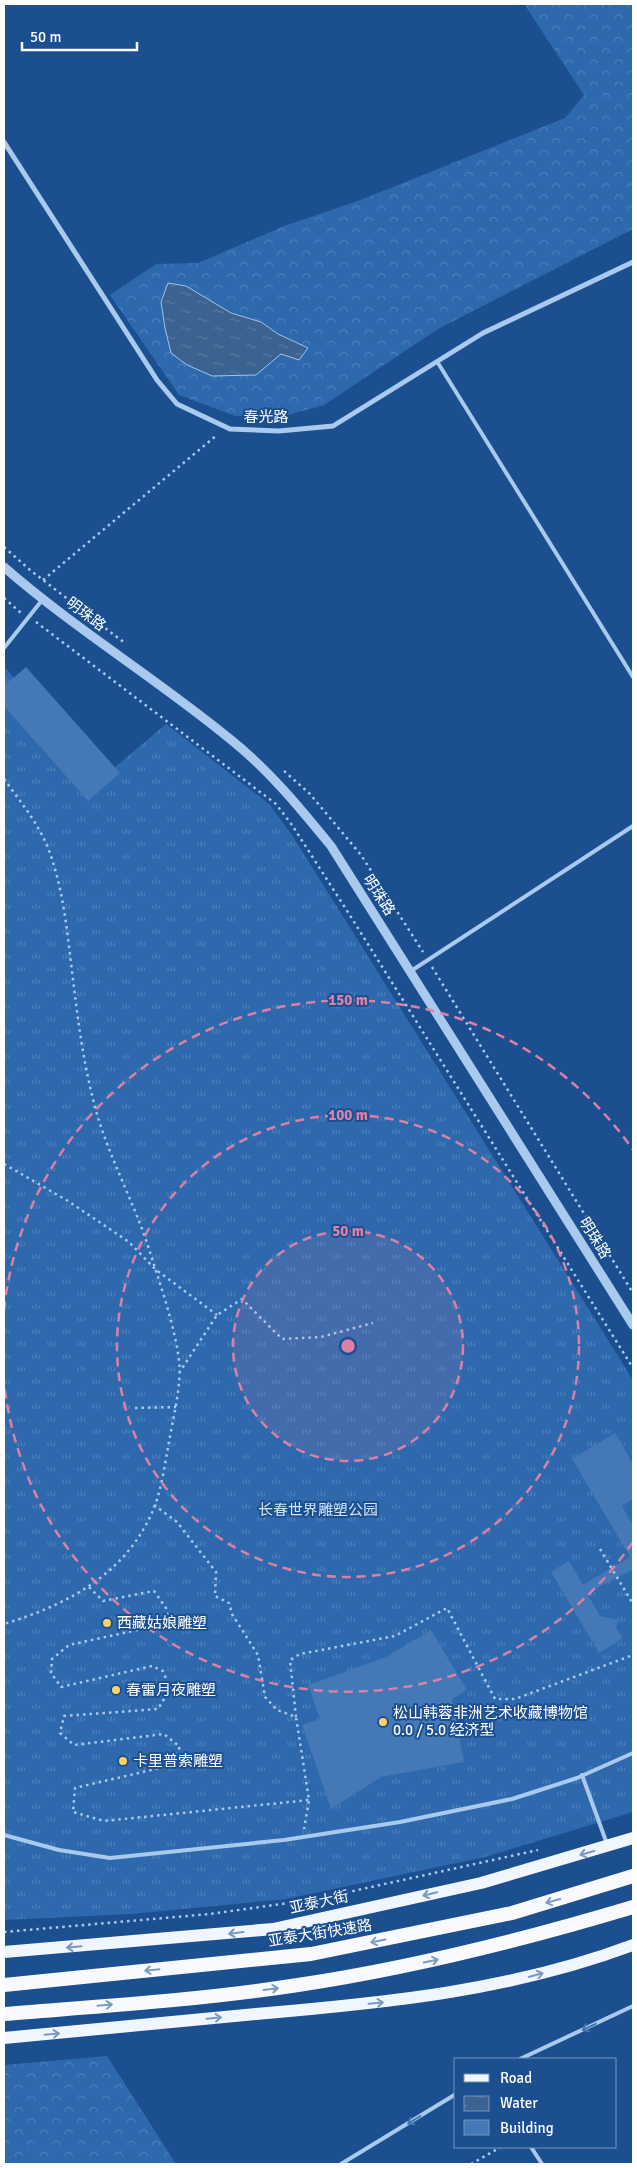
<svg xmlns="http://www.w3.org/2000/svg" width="637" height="2168" viewBox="0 0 637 2168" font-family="Signika,'Noto Sans SC',sans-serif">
	<defs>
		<pattern id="grass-tufts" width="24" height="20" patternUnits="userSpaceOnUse" patternTransform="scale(1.25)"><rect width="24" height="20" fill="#2e69ad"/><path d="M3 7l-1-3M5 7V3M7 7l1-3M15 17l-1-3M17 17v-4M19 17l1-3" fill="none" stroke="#4d80b9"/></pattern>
		<pattern id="forest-crowns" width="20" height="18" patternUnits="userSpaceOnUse" patternTransform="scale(1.25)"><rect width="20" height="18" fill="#2e69ad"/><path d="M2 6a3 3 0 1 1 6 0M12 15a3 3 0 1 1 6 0" fill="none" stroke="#4d80b9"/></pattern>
		<pattern id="water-ripples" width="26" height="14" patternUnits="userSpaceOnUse" patternTransform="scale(1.25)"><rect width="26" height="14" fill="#3c6290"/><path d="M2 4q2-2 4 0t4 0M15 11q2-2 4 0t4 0" fill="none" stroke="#597aa1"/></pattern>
	</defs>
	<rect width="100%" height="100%" fill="#1b4f8f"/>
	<path fill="url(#grass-tufts)" d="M4,666L101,779L166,724L269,804L292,835L633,1380V1812L485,1857L286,1899L131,1914L4,1920Z"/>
	<path fill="url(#forest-crowns)" d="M524,4H633V229L438,329L324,405L284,416H235L179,395L110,295L156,264L198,263L284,226L358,201L565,118L584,95Z
		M107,2056L176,2164H4V2065Z"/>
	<path fill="url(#water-ripples)" stroke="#9cc4f0" d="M168,283L186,286L231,313L261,322L278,334L308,348L299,360L281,354L256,375L212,376L187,365L171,353L165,328L161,302Z"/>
	<path fill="#4478b7" d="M26,667L120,773L88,801L4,706V686Z
		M615,1433L633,1464V1499L622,1506L631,1522L633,1520V1572L632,1570L587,1593L600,1616L618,1620L616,1628L623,1638L599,1653L551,1572L569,1561L583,1585L630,1557L572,1459Z
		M431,1630L467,1690L452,1699L464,1762L381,1777L331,1809L302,1725L320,1719L308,1685L386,1657Z"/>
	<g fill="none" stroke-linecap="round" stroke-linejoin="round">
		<path stroke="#a9c9ee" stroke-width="2.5" stroke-dasharray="2.5 4" stroke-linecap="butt" d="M4,547L30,570L126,644
			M43,580L217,435
			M4,598L21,613
			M36,622L276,804L292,825L351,917L633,1368
			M284,771L310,794L361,855L423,952
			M4,779C20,801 38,823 48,848C63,887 67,930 72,971C77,1013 82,1054 92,1095C104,1149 132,1196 149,1249C160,1284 174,1323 179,1360C182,1384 173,1418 169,1442C164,1468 161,1497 148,1521C119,1578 63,1606 4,1624
			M432,967L633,1293
			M4,1164L68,1201L129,1242L155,1269L217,1315
			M179,1373L217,1315L242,1299L282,1339L321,1337L373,1323
			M135,1408L176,1407
			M154,1505L177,1522L216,1572L215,1596L229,1603L232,1614L258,1655L265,1697L277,1710L296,1717L309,1800L304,1829
			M600,1549L633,1604
			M89,1587L103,1601L154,1591L166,1608L168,1619L160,1625L69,1645L52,1659L51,1673L61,1687L152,1666L163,1671L170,1689L158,1709L64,1716L60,1733L74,1745L164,1734L180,1747L168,1766L75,1788L73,1812L104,1821L309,1800
			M296,1717L290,1660L300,1654L395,1636L447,1608L495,1699H515L633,1655
			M4,1932L210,1914L317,1899L538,1850
			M471,2164L501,2147"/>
		<path stroke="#a9c9ee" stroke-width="4" d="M438,363L633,677
			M4,648L43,599
			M411,971L633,826
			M582,1775L607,1844
			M4,1835L59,1850L110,1858L284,1840L400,1822L512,1799L577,1778L633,1753
			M520,2059L633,2006
			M531,2147L542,2164
			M341,2164L456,2094"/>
		<path stroke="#a9c9ee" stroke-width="5" d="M4,142L157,380L177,404L230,429L279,431L333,426L483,333L633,262"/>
		<path stroke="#a9c9ee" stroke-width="9" d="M4,567C75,629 157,679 230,739C269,770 300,808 331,846L633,1325"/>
		<path stroke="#f0f6ff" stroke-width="12" d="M4,1952L273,1929L481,1883L633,1838
			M4,2038C88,2030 172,2022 256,2014C385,2003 510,1991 633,1945"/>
		<path stroke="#f8faff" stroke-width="14" d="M4,1985L311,1954L512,1913L633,1876
			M4,2014C102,2006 201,2000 298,1985C412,1968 523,1940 633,1907"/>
	</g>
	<defs><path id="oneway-shaft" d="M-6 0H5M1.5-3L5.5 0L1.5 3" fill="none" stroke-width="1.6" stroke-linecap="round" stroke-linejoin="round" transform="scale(1.25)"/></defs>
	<g stroke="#7b9ac1">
		<use href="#oneway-shaft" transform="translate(587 1853) rotate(164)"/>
		<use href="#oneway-shaft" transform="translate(430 1894) rotate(167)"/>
		<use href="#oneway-shaft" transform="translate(236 1933) rotate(173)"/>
		<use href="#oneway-shaft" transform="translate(74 1947) rotate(175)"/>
		<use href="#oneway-shaft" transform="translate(536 1975) rotate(-16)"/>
		<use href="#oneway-shaft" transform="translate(376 2003) rotate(-5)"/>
		<use href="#oneway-shaft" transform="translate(214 2018) rotate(-5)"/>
		<use href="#oneway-shaft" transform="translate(52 2034) rotate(-5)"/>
	</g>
	<g stroke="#7e9cc1">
		<use href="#oneway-shaft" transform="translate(553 1901) rotate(165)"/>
		<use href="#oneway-shaft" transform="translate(378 1941) rotate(169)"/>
		<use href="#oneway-shaft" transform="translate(431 1961) rotate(-12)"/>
		<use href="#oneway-shaft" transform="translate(152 1970) rotate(174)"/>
		<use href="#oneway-shaft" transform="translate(271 1989) rotate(-7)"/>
		<use href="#oneway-shaft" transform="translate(105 2005) rotate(-5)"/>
	</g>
	<g stroke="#4674ac">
		<use href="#oneway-shaft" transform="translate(589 2027) rotate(155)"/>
		<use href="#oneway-shaft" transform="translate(414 2120) rotate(148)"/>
	</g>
	<circle cx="348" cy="1346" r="115" fill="#dd80a5" fill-opacity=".12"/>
	<g fill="none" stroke="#dd80a5" stroke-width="2.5" stroke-dasharray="9 6">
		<circle cx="348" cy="1346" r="115"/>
		<circle cx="348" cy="1346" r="231"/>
		<path d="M633 1542A346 346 0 0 1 4 1382M4 1310A346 346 0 0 1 633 1150"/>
	</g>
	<g fill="#ffd166" stroke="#1b4f8f" stroke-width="2">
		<circle cx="107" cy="1623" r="5"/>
		<circle cx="116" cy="1690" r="5"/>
		<circle cx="383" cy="1722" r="5"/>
		<circle cx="123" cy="1761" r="5"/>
	</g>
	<g text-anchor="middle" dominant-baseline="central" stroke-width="4" stroke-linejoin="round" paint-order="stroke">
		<g font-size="15" fill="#fff" stroke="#1b4f8f">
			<text x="266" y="417">春光路</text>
			<text transform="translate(86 614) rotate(37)">明珠路</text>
			<text transform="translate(379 895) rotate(57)">明珠路</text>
			<text transform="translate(595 1238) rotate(58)">明珠路</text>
			<text transform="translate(319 1902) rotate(-12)">亚泰大街</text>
			<text transform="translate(320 1933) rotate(-9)">亚泰大街快速路</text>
		</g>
		<g font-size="15" fill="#cfe3fa" stroke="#1b4f8f">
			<text x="318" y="1510">长春世界雕塑公园</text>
		</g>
		<g font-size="15" fill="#fff" stroke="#1b4f8f" text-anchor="start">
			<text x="117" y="1623">西藏姑娘雕塑</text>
			<text x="126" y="1690">春雷月夜雕塑</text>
			<text x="393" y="1713">松山韩蓉非洲艺术收藏博物馆<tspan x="393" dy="17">0.0 / 5.0 经济型</tspan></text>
			<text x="133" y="1761">卡里普索雕塑</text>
		</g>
	</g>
	<circle cx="348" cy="1346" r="8" fill="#dd80a5" stroke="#1b4f8f" stroke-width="2.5"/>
	<g font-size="15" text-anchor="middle" font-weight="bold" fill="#dd80a5" stroke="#1b4f8f" stroke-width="4" stroke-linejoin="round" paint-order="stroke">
		<text x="348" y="1005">150 m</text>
		<text x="348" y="1120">100 m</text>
		<text x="348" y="1236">50 m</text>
	</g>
	<rect width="637" height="2168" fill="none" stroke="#ffffff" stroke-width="10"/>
	<rect x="454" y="2058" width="162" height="90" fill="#1b4f8f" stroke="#7695bc"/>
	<rect x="464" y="2074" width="25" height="8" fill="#f0f6ff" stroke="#7695bc"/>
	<text x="500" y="2083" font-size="15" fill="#ffffff">Road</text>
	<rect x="464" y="2096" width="25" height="15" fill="url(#water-ripples)" stroke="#7695bc"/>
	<text x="500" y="2108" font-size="15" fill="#ffffff">Water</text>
	<rect x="464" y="2120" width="25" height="15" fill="#4478b7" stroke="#7695bc"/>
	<text x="500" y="2133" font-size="15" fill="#ffffff">Building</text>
	<path d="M22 42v8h115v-8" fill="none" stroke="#ffffff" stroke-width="2.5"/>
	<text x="30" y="42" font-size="15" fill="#ffffff" stroke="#1b4f8f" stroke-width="4" paint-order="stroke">50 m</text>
</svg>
